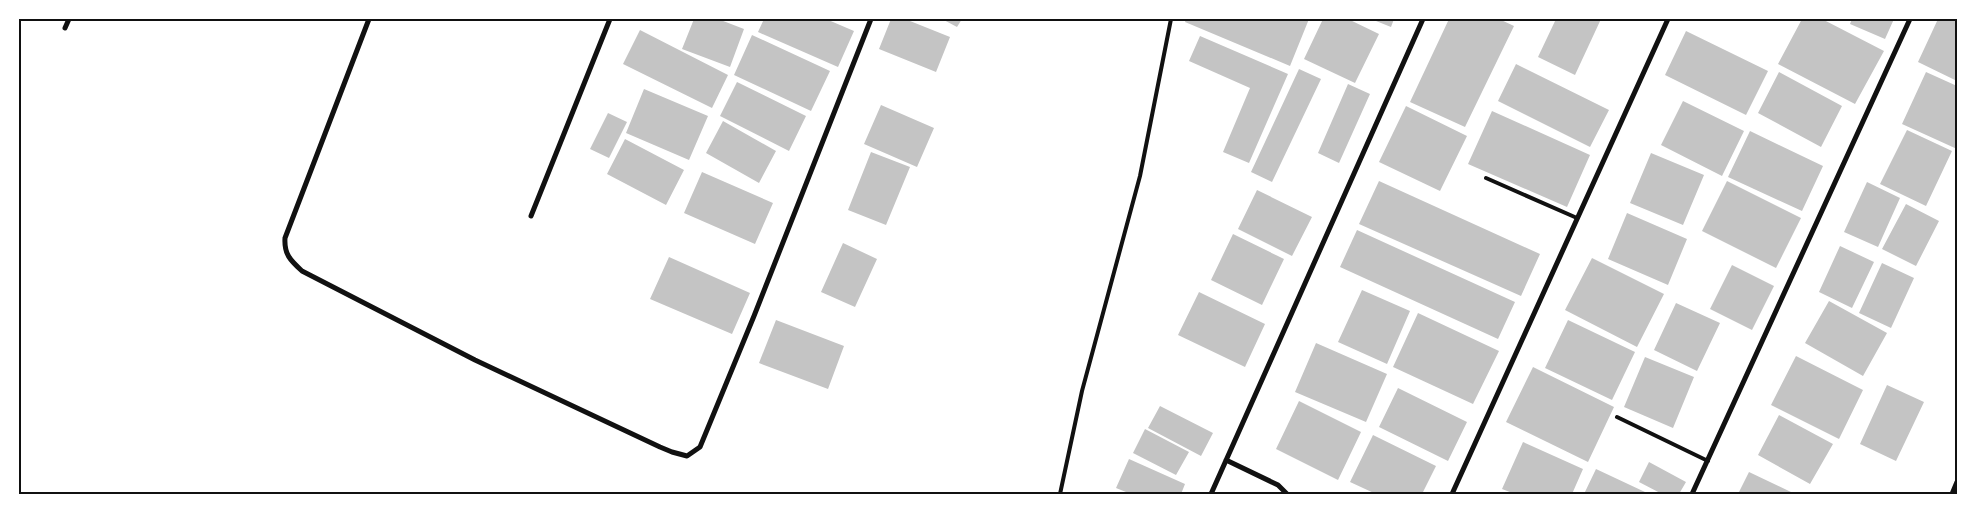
<svg xmlns="http://www.w3.org/2000/svg" width="1976" height="513" viewBox="0 0 1976 513" font-family="Commissioner,sans-serif">
	<rect width="100%" height="100%" fill="#fff"/>
	<path fill="#c4c4c4" d="M694,19H718L744,29L730,67L682,49Z
		M764,19H826L854,31L838,67L758,32Z
		M891,19H905L950,37L936,72L879,49Z
		M942,19H962L957,27Z
		M1186,19H1309L1290,66L1185,22Z
		M1323,19H1348L1379,34L1355,83L1304,59Z
		M1371,19H1394L1391,27Z
		M1449,19H1499L1514,26L1465,127L1410,102Z
		M1556,19H1601L1575,75L1538,57Z
		M1802,19H1822L1884,51L1855,104L1778,64Z
		M1852,19H1894L1885,39L1850,24Z
		M1938,19H1957V81L1918,62Z
		M640,30L728,75L712,108L623,64Z
		M1686,31L1768,71L1746,115L1665,75Z
		M752,35L830,71L811,111L734,75Z
		M1200,36L1288,74L1249,163L1223,152L1250,88L1189,61Z
		M1516,64L1609,110L1590,147L1498,101Z
		M1299,69L1321,79L1272,182L1251,172Z
		M1779,72L1842,106L1821,147L1758,113Z
		M1926,72L1957,86V149L1902,124Z
		M737,82L806,116L789,151L720,116Z
		M1348,84L1370,94L1339,163L1318,153Z
		M644,89L708,116L689,160L626,133Z
		M1683,101L1744,131L1722,176L1661,145Z
		M881,105L934,128L917,167L864,144Z
		M1406,106L1467,136L1440,191L1379,162Z
		M1492,111L1590,155L1567,207L1468,164Z
		M608,113L627,122L609,158L590,149Z
		M723,121L776,151L759,183L706,153Z
		M1907,130L1952,151L1926,206L1880,184Z
		M1750,131L1823,166L1802,211L1728,177Z
		M625,139L684,170L666,205L607,174Z
		M871,152L910,167L886,225L848,210Z
		M1651,153L1704,175L1683,225L1630,203Z
		M702,172L773,203L755,244L684,213Z
		M1379,181L1540,254L1521,296L1359,224Z
		M1727,181L1801,218L1776,268L1702,231Z
		M1867,182L1900,198L1878,247L1844,232Z
		M1257,190L1312,217L1292,256L1238,229Z
		M1906,204L1939,221L1916,266L1882,249Z
		M1627,213L1687,239L1668,285L1608,259Z
		M1357,230L1515,302L1498,339L1340,267Z
		M1233,234L1284,259L1262,305L1211,280Z
		M843,243L877,259L855,307L821,292Z
		M1840,246L1874,262L1852,308L1819,292Z
		M669,257L750,293L732,334L650,299Z
		M1592,258L1664,294L1637,347L1565,310Z
		M1882,263L1914,278L1891,328L1859,313Z
		M1732,265L1774,286L1752,330L1710,309Z
		M1362,290L1410,311L1387,364L1338,342Z
		M1199,292L1265,324L1245,367L1178,335Z
		M1829,301L1887,333L1863,376L1805,343Z
		M1676,303L1720,323L1697,371L1654,350Z
		M1418,313L1499,351L1473,404L1393,367Z
		M776,320L844,346L828,389L759,363Z
		M1568,320L1635,352L1612,400L1545,368Z
		M1316,343L1387,374L1366,422L1295,392Z
		M1796,356L1863,390L1839,439L1771,405Z
		M1645,357L1694,377L1673,428L1624,407Z
		M1533,367L1614,407L1588,462L1506,422Z
		M1887,385L1924,402L1896,461L1860,444Z
		M1398,388L1467,422L1448,461L1379,427Z
		M1299,401L1361,432L1338,480L1276,449Z
		M1160,406L1213,433L1201,456L1148,428Z
		M1779,415L1833,444L1810,484L1758,455Z
		M1145,429L1189,452L1176,475L1133,453Z
		M1373,435L1436,466L1422,494H1376L1350,482Z
		M1523,442L1583,469L1572,494H1515L1502,489Z
		M1129,459L1185,484L1181,494H1131L1116,488Z
		M1649,462L1686,482L1679,494H1662L1639,482Z
		M1596,469L1645,492L1644,494H1584Z
		M1749,472L1791,492V494H1738Z"/>
	<g fill="none" stroke-linecap="round" stroke-linejoin="round">
		<path stroke="#111" stroke-width="4" d="M1486,178L1577,218
			M1617,417L1708,461
			M1060,494L1082,391L1140,176L1171,19"/>
		<path stroke="#111" stroke-width="5" d="M369,19L285,238C284,254 290,260 302,271L475,360L660,447L672,452L687,456L700,447L754,316L871,19
			M65,28L69,19
			M531,216L610,19
			M1226,460L1278,485L1287,494
			M1211,494L1423,19
			M1452,494L1668,19
			M1692,494L1910,19
			M1952,494L1957,482"/>
	</g>
	<rect width="1976" height="513" fill="none" stroke="#ffffff" stroke-width="40"/>
	<rect x="20" y="20" width="1936" height="473" fill="none" stroke="#111" stroke-width="2"/>
</svg>
